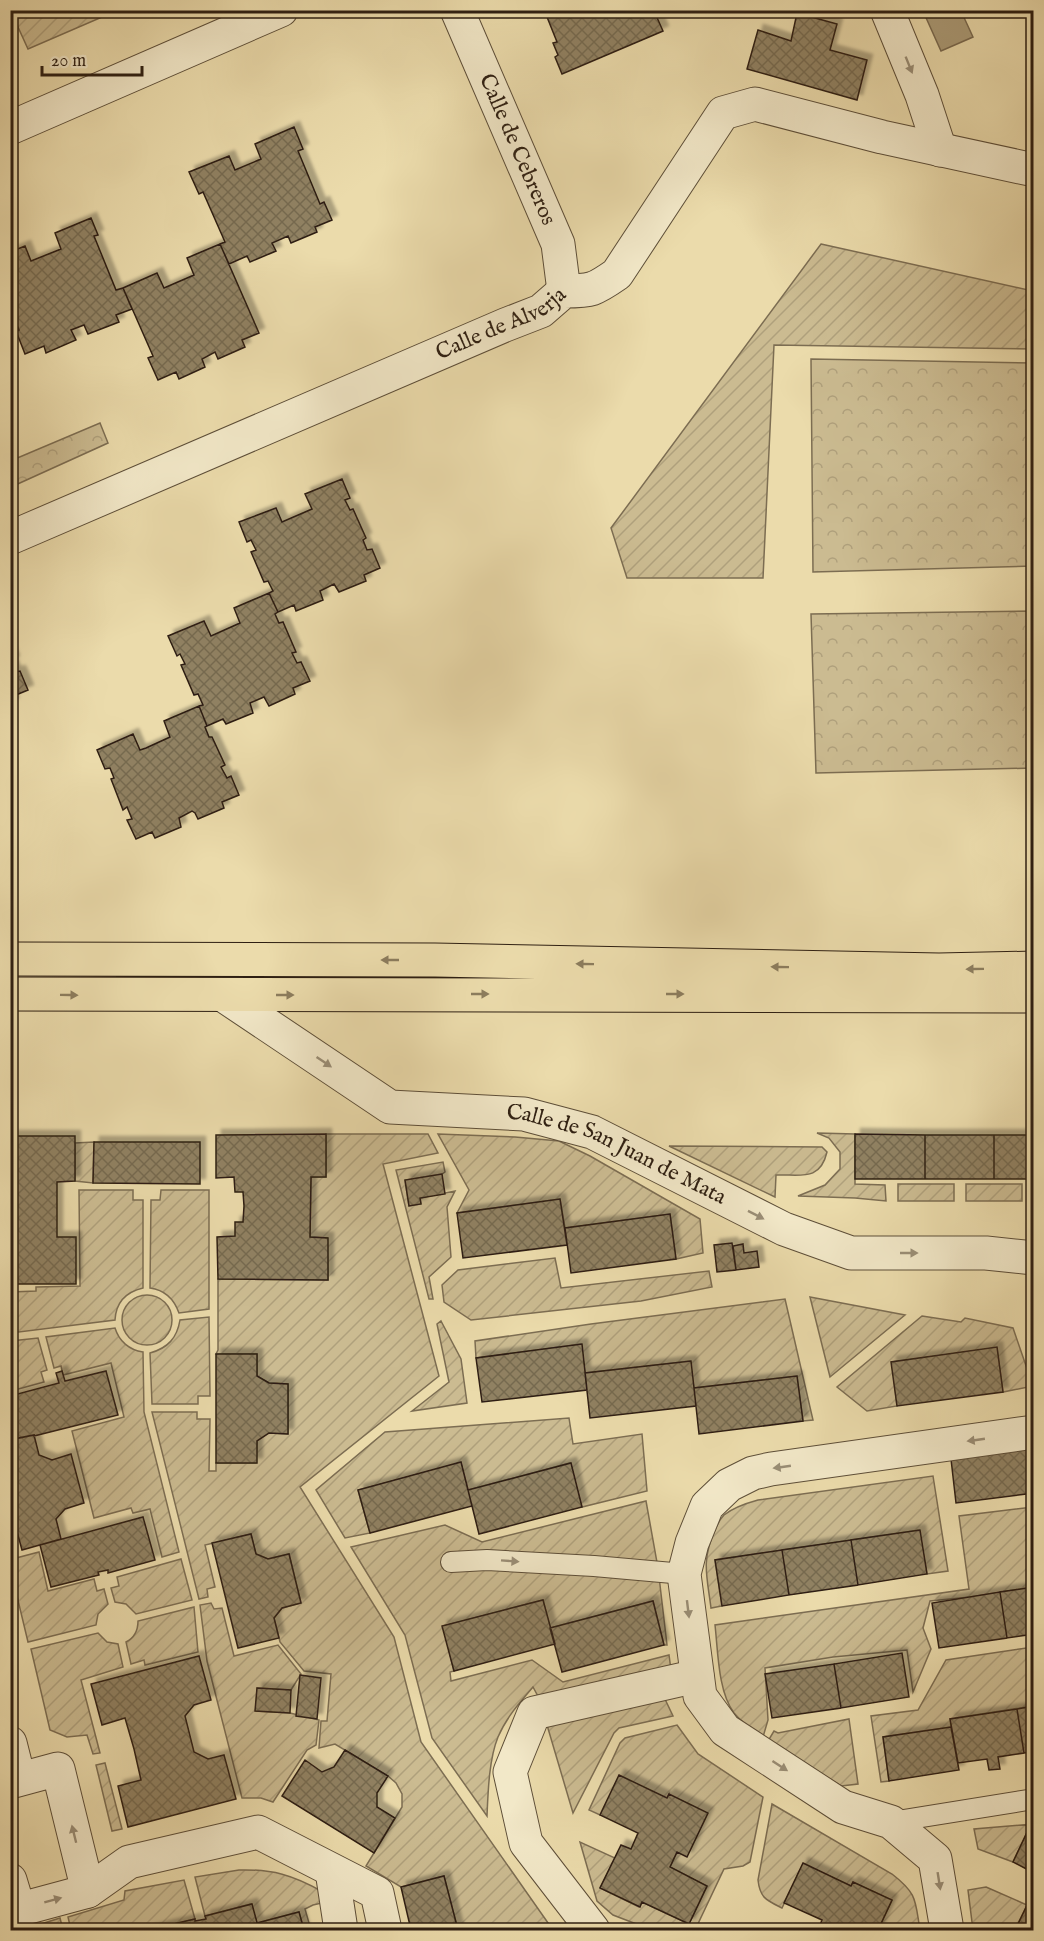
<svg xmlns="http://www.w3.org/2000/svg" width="1044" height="1941" viewBox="0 0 1044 1941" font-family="'IM FELL English',serif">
	<defs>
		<pattern id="forest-crowns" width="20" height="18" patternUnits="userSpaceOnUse" patternTransform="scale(1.5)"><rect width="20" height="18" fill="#cbbb91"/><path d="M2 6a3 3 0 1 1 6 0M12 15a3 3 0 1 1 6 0" fill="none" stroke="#afa07c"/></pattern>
		<pattern id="garden-furrows" width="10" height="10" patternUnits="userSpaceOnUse" patternTransform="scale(1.5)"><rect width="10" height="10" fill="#cbbb91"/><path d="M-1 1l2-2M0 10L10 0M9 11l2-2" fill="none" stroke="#afa07c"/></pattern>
		<pattern id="building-cross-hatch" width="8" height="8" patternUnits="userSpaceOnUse" patternTransform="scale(1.5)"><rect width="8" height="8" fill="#908162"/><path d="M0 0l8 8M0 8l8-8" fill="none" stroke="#76694f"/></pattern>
		<filter id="shadow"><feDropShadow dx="5.5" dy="-5.5" stdDeviation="1.5" flood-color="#0004"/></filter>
	</defs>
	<rect width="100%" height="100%" fill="#ebdbab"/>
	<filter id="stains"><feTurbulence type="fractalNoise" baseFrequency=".00333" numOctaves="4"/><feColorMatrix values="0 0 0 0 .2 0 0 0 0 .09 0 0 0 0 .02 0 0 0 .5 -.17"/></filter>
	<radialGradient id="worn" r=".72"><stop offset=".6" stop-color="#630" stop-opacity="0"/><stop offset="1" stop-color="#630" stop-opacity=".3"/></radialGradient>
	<path fill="url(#forest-crowns)" stroke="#7c6d52" stroke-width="1.5" d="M811,359L1033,363V566L813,572Z
		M100,423L108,443L11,487V450L15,459Z
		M1033,611V768L816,773L811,614Z"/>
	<path fill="url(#garden-furrows)" stroke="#7c6d52" stroke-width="1.5" d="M26,10H116V11L28,49L13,16Z
		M821,244L1033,291V349L774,345L763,578H627L611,528Z
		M817,1133L855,1134V1184L885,1185L886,1201L855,1198L798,1196L825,1185L840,1169V1152L829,1138Z
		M326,1134H428L438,1153L383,1164L439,1376L300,1487L394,1637L421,1742L553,1930H458L444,1876L401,1887L366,1866L402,1807V1794L396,1783L388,1776L335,1744L319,1748L321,1721H327L331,1674L304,1671L280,1642L274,1618L282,1608L301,1603L289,1554L268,1559L256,1554L251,1534L205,1545L215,1587L207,1589L208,1597L199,1599L152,1412H197V1419H210L209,1471H216V1463H256L257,1441L269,1433L288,1434V1384L269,1383L257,1376V1354H216L218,1350V1279L328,1280L327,1238L310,1237L311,1177H326Z
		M438,1134L515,1137L559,1141L590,1156L700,1219L703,1253L676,1259L670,1214L565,1228L560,1199L457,1213L469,1190Z
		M94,1142L93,1183L75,1181V1143Z
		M669,1146L822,1147L827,1152C820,1182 800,1174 776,1175L775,1197Z
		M443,1162L445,1172L442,1174L405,1180L409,1206L421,1204L420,1198L455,1191L447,1207L451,1257L429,1277L433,1299H429L396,1170Z
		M898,1184H954V1201H898Z
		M966,1184H1022V1201H966Z
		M79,1190H133V1200H143V1288C126,1292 116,1302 115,1320L11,1333V1292L36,1291V1287L80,1286Z
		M161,1190H209V1309L179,1313C174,1299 165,1290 150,1288L151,1200H160Z
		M555,1258L561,1288L709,1271L712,1287L641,1301L471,1320L444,1302L442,1285L458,1270Z
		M122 1320a25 25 0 1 1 50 0a25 25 0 1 1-50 0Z
		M810,1297L905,1315L830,1377Z
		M785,1299L813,1420L803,1421L797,1376L694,1388L690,1361L585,1373L581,1344L476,1358L475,1341L591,1324Z
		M922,1316L961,1322L965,1318L1013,1328L1033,1386L1003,1392L997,1348L892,1362L897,1406L867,1411L837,1387Z
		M209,1317L210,1396H198V1404H152L150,1353C168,1348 177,1338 180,1320Z
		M441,1321L461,1359L467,1403L412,1411L449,1382L437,1324Z
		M115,1328C119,1341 129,1350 143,1352L144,1412L179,1552L162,1557L150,1509L133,1513L131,1508L94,1518L72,1431L124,1417L111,1363L63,1375L61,1366L54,1368L46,1337Z
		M38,1338L47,1370L41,1372L44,1382L11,1391V1341Z
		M569,1418L573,1444L642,1434L647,1491L582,1507L570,1463L468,1490L461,1463L358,1490L370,1533L345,1538L316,1490L385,1432Z
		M933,1476L948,1571L927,1574L919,1530L715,1560L722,1606L711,1608C707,1576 701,1561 715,1530C717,1525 720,1519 724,1515C734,1507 747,1503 758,1500Z
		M646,1501L658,1568L667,1645H664L653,1601L550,1628L543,1600L443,1626L454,1671L450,1672L451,1681L532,1660L563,1682L669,1655L671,1670L540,1700L533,1687C520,1702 506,1718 498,1737C489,1759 488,1792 487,1816L432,1738L405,1635L351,1547L445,1525L482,1542Z
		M1033,1507V1587L970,1597L930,1601L923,1628L931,1649L913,1692L907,1650L833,1657L765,1668L768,1720L763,1737C753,1730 742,1723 734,1713C718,1692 718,1651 715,1625L969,1589L959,1516Z
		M11,1536L16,1558L39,1552L48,1591L94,1579L97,1591L104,1589L108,1604L98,1614L96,1625L28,1642L11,1571Z
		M181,1559L192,1600L136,1614L126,1604L115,1602L111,1588L119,1586L117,1577Z
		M211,1603L214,1609L222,1608L234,1656L278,1645L301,1674L291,1690L257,1688L256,1711L290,1713L319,1720L316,1745L307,1750L273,1802L261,1798H242L207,1661L200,1605Z
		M194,1607L198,1652L145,1665L144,1660L131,1664L126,1642C134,1638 138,1630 138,1621Z
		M98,1633L107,1642L118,1644L123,1667L81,1680L100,1753L93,1754L87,1735L67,1737L50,1730L31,1649Z
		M1033,1647V1706L950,1719L951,1727L883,1737L889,1781L881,1782L871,1716L918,1710L946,1660Z
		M663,1695L673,1716L619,1728L614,1733L573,1813L547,1725Z
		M849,1719L858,1784L841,1786L768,1741L774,1731L778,1733Z
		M677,1725L698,1754L763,1797L750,1862L743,1866L724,1869L695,1930H652L613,1915L597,1901L580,1842L615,1858L600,1888L639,1907L642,1902L689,1924L707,1886L670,1867L677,1852L669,1794L667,1798L600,1815L589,1810L620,1743L625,1738Z
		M105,1763L122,1829L112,1831L96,1765Z
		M772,1804L892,1874C918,1894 915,1901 920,1930H878L892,1900L853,1882L851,1886L803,1864L782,1908C766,1900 760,1898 758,1880Z
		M1031,1824L1013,1862L978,1849L974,1829L1033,1824Z
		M239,1870C272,1869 293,1875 323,1892L322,1903L313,1905L305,1909L311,1930H304L299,1912L257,1923L251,1904L205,1916L195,1877Z
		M184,1880L195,1919L148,1930H71L68,1917L124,1900L125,1891Z
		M986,1887L1027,1905L1015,1930H973L968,1890Z
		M60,1918L63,1930H35L38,1925Z"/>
	<path fill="#ab9b77" stroke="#79694f" stroke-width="1.5" d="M923,11H961L973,37L941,51Z"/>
	<path fill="url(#building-cross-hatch)" stroke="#2e1f12" stroke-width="1.5" filter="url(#shadow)" d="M539,10H648L651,15L655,13L663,31L562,74L555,57L558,55L553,43L557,42L545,12L540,14Z
		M797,13L837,24L830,50L867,60L857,100L747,69L758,30L791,41Z
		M294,127L303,149L298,151L320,204L324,202L332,220L315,227L317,232L291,243L288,236L272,243L276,251L250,262L247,256L229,264L220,244L225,242L203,192L199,194L189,172L229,156L235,170L261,159L255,144Z
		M91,218L98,235L94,236L116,290L123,288L132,309L116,315L119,322L88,334L84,325L71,330L76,340L46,353L44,346L25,354L16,331L19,330L10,308V252L25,246L31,261L61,249L55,233Z
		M220,244L259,333L242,340L245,347L218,359L215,352L202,359L205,367L179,379L176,372L158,380L148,358L153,356L123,288L157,273L164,288L194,275L187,258Z
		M342,479L350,498L345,500L350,510L353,509L366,538L363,540L367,550L372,549L380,568L364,575L366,581L339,592L334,584L320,591L323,600L296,611L294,605L278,612L269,593L273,591L268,581L264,582L251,552L256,550L251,540L247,542L239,522L276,508L282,522L312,509L305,494Z
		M269,593L278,612L275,614L279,623L283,622L296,652L292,653L297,663L301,662L310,681L293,688L295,694L269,706L264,697L250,703L253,713L226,724L223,719L207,726L199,706L203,705L198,694L194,695L181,665L185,664L180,654L177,656L168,636L204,621L211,636L240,623L234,608Z
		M10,652L14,661L11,662L15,672L20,671L28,690L11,697L13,703L10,704Z
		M199,706L207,726L205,727L209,737H212L225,765L221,767L227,778L231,776L239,795L222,802L224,808L198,819L195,813L192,811L179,818L181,827L155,838L152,832L136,839L127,820L132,819L127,807L123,810L111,779L114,778L110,768L105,769L97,750L133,734L140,750L146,748L170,737L164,721Z
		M326,1134V1177H311L310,1237L328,1238V1280L218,1279L217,1237L235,1236V1222H243L244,1206L243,1192H235L234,1177L216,1178V1135Z
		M855,1134L925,1135V1179H855Z
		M925,1135H994V1179H925Z
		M994,1135H1034V1179H994Z
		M10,1136H75V1181L57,1182V1237H76V1284H10Z
		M94,1142H200V1184L93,1183Z
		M442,1174L445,1194L420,1198L421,1204L409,1206L405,1180Z
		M560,1199L567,1245L463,1258L457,1213Z
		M670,1214L676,1259L571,1273L565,1228Z
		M732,1243L736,1270L717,1272L714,1245Z
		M743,1244L744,1253L757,1251L759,1267L736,1270L733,1246Z
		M582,1344L587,1390L482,1402L476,1358Z
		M997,1347L1003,1392L897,1406L891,1362Z
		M216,1354H257V1376L269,1383L288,1384V1434L269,1433L257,1441V1463H216Z
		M691,1361L696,1406L590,1418L585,1373Z
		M62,1371L65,1381L106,1371L118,1415L34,1436V1435L13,1439L10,1428V1396L59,1383L56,1373Z
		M797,1376L803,1421L699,1434L694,1388Z
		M34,1435L39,1455L52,1460L71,1454L84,1503L65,1509L56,1519L61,1539L22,1550L10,1506V1502H12L10,1494V1440Z
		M1034,1448V1493L956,1503L951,1459Z
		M461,1462L472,1506L370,1533L358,1490Z
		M571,1463L582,1507L479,1534L468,1490Z
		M143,1517L155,1560L108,1573V1570L98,1572L99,1575L51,1587L40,1545Z
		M920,1530L927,1574L858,1585L851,1540Z
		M251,1534L256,1554L268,1559L289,1554L301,1603L282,1608L274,1618L279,1638L238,1648L212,1543Z
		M851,1540L858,1585L789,1595L782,1550Z
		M782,1550L789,1595L722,1606L715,1560Z
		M1034,1587V1634L1007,1638L1000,1592Z
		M1000,1592L1007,1638L939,1648L932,1603Z
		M543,1600L555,1644L454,1671L442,1626Z
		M653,1601L664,1645L562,1672L550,1628Z
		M902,1653L909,1697L841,1708L834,1664Z
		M199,1656L211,1700L194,1705L185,1716L194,1752L208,1759L224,1755L236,1799L128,1827L118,1786L141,1780L134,1749L125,1718L102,1725L91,1684Z
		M834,1664L841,1708L772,1718L765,1674Z
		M300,1675L321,1678L317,1719L296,1716Z
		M257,1688L291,1690L290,1713L255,1711Z
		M1034,1706V1752L1024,1753L1017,1709Z
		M1017,1709L1024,1753L998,1757L1000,1769L989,1770L987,1759L958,1763L950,1719Z
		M951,1727L959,1770L889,1781L883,1737Z
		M345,1750L388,1776L377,1793V1807L395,1818L374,1853L282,1796L305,1760L322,1772L334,1767Z
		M619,1775L667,1798L669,1794L708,1813L687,1857L677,1852L670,1867L707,1886L689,1924L642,1902L640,1907L600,1888L621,1845L631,1849L638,1833L600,1815Z
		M1031,1824L1034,1825V1873L1013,1862Z
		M803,1863L851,1886L853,1882L892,1900L878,1930H818L822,1920L784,1903Z
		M444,1876L458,1930H411L401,1887Z
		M1034,1892V1930H1015L1032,1895Z
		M252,1904L259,1930H148L195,1919V1921L206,1919L205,1916Z
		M299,1912L304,1930H259L257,1923Z"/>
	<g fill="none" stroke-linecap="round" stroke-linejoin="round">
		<g stroke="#5d4e38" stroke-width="22">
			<path id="service" d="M451,1562L487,1560L594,1566L684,1574
				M891,1822L1034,1799"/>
		</g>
		<g stroke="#5d4e38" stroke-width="35">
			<g id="minor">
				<path id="s1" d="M457,10L558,244L564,291"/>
				<path d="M887,10L922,95L940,150"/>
				<path d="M10,128L281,10"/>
				<path id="s2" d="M10,538L505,325L541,311L564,291C592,291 594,290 617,274L723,113L755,104L882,137L1034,170"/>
				<path id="s3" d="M223,995L390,1107L524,1114L592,1132L784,1229L851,1253H986L1034,1258"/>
				<path d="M10,1743L19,1779"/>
				<path d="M10,1782L58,1769L88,1891"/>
				<path d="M332,1871L341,1930"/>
				<path d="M10,1880L19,1910"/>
				<path d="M10,1912L88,1891L129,1862L258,1832L377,1893L385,1930"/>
				<path d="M593,1930L526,1843L510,1772L534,1713L697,1676"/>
				<path d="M947,1930L935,1859L891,1822L843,1807L725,1730L700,1696L684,1574L692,1543L707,1506L729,1485L753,1473L771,1469L1034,1432"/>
			</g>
		</g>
		<g stroke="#2e1f12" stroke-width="35">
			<path id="motorway" d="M10,959L435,960L939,970L1034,968
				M10,994L1034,996"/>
		</g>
		<use href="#service" stroke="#f2e8c8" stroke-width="20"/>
		<use href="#minor" stroke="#f2e8c8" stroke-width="33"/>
		<use href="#motorway" stroke="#ebdbab" stroke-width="33"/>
	</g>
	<defs><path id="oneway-solid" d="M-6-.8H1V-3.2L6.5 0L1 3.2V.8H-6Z" transform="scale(1.5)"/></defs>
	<g fill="#9a8e76">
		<use href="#oneway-solid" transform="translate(909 65) rotate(68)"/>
		<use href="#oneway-solid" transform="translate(324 1062) rotate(34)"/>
		<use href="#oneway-solid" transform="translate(756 1215) rotate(27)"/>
		<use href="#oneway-solid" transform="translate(909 1253)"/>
		<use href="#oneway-solid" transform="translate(976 1440) rotate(172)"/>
		<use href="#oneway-solid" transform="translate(782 1467) rotate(172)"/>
		<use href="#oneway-solid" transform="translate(510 1561) rotate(4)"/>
		<use href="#oneway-solid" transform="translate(688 1609) rotate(83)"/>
		<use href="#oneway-solid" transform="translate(780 1766) rotate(33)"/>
		<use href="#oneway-solid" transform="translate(74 1834) rotate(-104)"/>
		<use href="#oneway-solid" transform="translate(939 1881) rotate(81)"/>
		<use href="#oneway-solid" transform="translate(53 1900) rotate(-15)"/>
	</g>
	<g fill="#8c7d5e">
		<use href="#oneway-solid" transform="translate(390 960) rotate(180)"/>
		<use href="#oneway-solid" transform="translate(585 964) rotate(-179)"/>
		<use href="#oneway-solid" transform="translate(780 967) rotate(-179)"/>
		<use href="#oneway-solid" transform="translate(975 969) rotate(179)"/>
		<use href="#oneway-solid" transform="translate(480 994)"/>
		<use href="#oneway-solid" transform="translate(675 994)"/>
		<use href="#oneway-solid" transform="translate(69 995) rotate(1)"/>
		<use href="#oneway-solid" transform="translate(285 995)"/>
	</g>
	<g text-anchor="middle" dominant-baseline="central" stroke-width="4.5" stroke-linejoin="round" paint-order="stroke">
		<g font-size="22" fill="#2e1f12" stroke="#f2e8c8">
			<text stroke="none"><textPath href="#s1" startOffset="152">Calle de Cebreros</textPath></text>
			<text stroke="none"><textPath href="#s2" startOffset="536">Calle de Alverja</textPath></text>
			<text stroke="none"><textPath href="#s3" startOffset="436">Calle de San Juan de Mata</textPath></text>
		</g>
	</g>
	<rect width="1044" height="1941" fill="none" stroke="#ebdbab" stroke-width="36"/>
	<rect x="12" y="12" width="1020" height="1917" fill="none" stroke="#2e1f12" stroke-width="3"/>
	<rect x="18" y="18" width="1008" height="1905" fill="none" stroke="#2e1f12" stroke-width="1.5"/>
	<path d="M42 66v9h100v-9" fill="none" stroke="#2e1f12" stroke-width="3"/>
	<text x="51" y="66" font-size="18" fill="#2e1f12" stroke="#f2e8c8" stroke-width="4.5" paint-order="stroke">20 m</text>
	<rect width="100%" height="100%" filter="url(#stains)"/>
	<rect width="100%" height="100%" fill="url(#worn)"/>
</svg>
